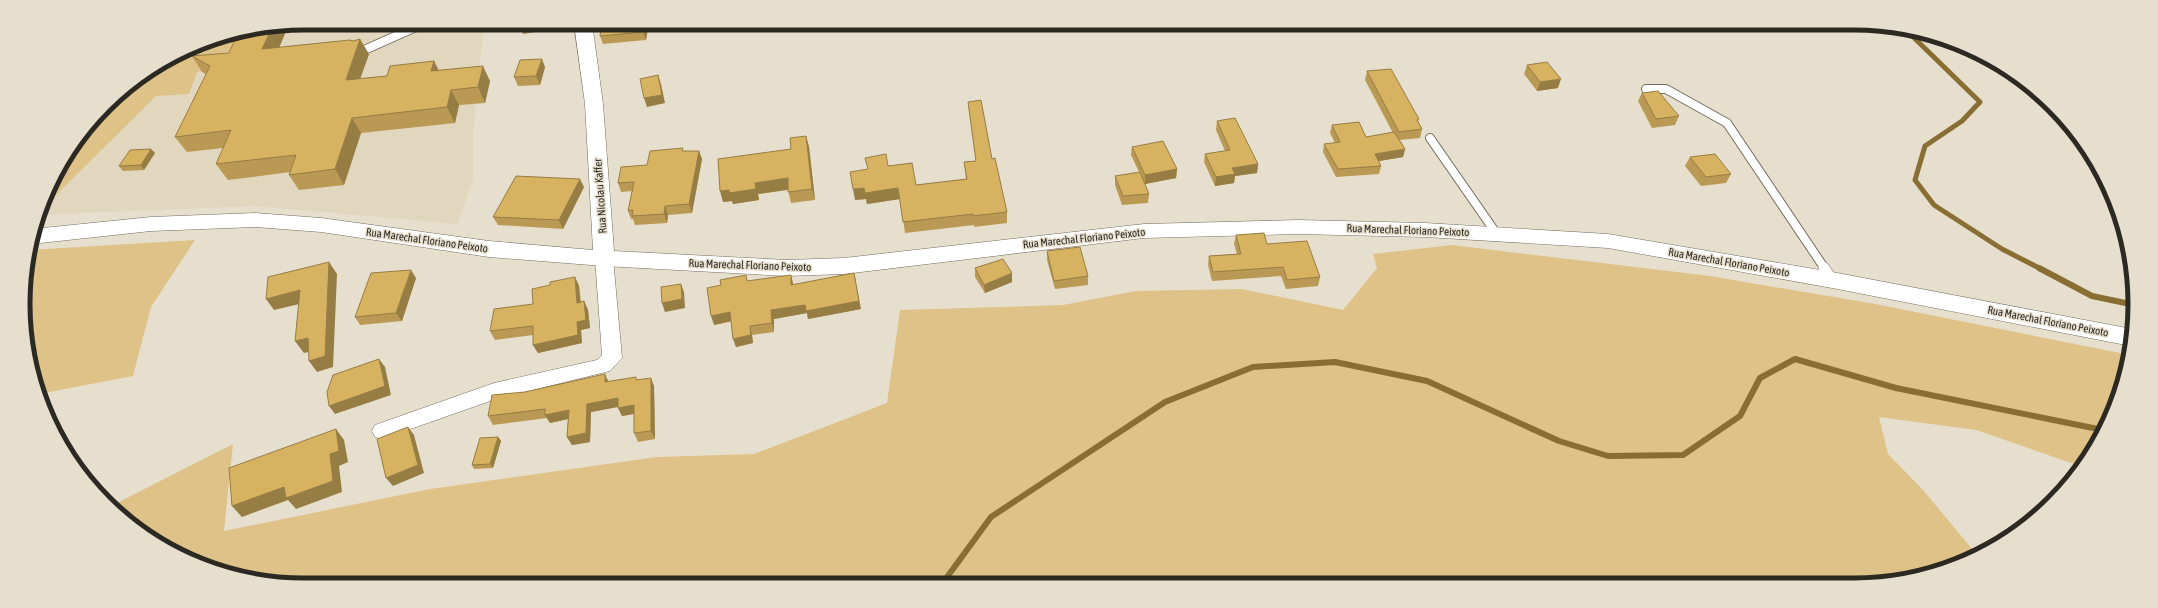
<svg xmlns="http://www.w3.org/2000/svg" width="2158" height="608" viewBox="0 0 2158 608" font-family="'Asap Condensed',sans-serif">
	<rect width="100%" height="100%" fill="#e7dfce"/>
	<path fill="#e1d6be" d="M304,23H484L473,133V179L458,224L253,206L39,215L40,211L156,96L189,94L197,71L226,61L244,30Z"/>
	<path fill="#dec288" d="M244,30L226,61L197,72L189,94L156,96L40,211L52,180L81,133L119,93L197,44Z
		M195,240L151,307L133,376L39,394L33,377L24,285L29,250Z
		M1452,245L1710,276L1875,304L2130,355V359L2097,444L2080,466L1976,430L1879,417L1888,454L1923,490L1978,556L1890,583L304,585L249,580L197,564L148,538L113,505L233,444L224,531L430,489L657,457L754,454L887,403L900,310L1063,305L1136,291L1242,289L1343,310L1377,268L1373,254Z"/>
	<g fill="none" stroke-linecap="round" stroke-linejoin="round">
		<path stroke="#886e32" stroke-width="5" d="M1904,28L1980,102L1962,121L1925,146L1915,180L1934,205L2002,249L2041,269"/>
		<path stroke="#886e32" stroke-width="6" d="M2039,268L2092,296L2135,305
			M942,584L991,517L1165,402L1253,367L1335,362L1427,381L1559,441L1608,456L1683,455L1740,416L1760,378L1795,359L1896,388L2103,430"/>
		<g stroke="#736c5d" stroke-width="10">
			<path id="lane-far1" d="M362,51L425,23
				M1646,89H1666L1727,123L1825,269
				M1430,138L1496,233"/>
		</g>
		<g stroke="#736c5d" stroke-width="12">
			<path id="lane" d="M1824,268L1832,280"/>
		</g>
		<g stroke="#736c5d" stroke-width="1">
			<path id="street" d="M604,251L610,253L613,258L622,358L610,371L496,399L382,439L375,437L372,431L375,425L494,383L597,360L602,355L595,258L598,253Z"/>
		</g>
		<g stroke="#736c5d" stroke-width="1">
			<path id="secondary" d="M574,23H592L603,104L614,251L787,260L844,258L1144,224L1298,220L1425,223L1608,234L1832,272L2132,329L2131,346L1832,288L1608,248L1425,237L1298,234L1144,238L844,274L787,276L604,266L489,257L321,232L255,227L151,231L31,244L33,229L151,217L255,213L321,218L489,241L593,250L585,104Z"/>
		</g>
		<use href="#lane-far1" stroke="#fff" stroke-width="8"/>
		<use href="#lane" stroke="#fff" stroke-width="11"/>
		<use href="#street" fill="#fff" fill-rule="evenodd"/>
		<use href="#secondary" fill="#fff" fill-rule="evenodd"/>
	</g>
	<path fill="#b99953" d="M649,23L646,40L603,44L600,36Z
		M289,24L279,47L369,54L360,79L387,76L434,61L438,70L490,81L485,103L459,105L455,123L361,133L344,185L299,190L289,175L290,172L228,180L216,164L223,148L187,152L175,137L206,74L202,72L192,56L229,53L249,28Z
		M1527,65L1558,88L1537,91L1524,74Z
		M545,67L540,85L518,86L514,77Z
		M1367,71L1419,119L1418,122L1422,129L1420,138L1400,140L1405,149L1403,157L1379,161L1381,166L1379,174L1336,177L1323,152L1324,144L1335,143L1330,133L1332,125L1366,137L1393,133L1365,80Z
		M1642,93L1679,116L1675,125L1652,128L1638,101Z
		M968,102L992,159L1007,212V223L974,227V225L905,233L900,199L867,204L866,199L855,200L916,185L966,179L964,162L976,161Z
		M1217,121L1258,164L1257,173L1235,176L1234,183L1215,186L1204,162L1205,154L1225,151L1216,130Z
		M806,136L809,147L815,200L791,203L788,190L758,194L759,200L733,204L732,201L723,202L791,149Z
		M1132,147L1177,169L1176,178L1145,184L1142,178L1149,194L1148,203L1122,205L1115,185V176L1139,172L1131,155Z
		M684,151H699L702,159L692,213L668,215L667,223L635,225L633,219H631L628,211L632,191L621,192L618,183L647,165Z
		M155,153L144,170L123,171L119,166Z
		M1690,157L1731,174L1726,183L1701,186L1685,166Z
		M584,187L563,229L498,225L493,217Z
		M1236,235L1267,244L1320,277L1318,286L1286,289L1281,276L1212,281L1208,265L1209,256L1237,254L1234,244Z
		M1047,251L1088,276V285L1055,289L1047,260Z
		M975,268L1012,282L985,293L975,277Z
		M575,277L579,286L581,302L584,301L588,310L590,328L581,330L582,343L538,353L533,345V335L495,340L490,331L533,304L550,285Z
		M416,278L402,321L360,325L355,317Z
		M748,281L793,283V285L861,309L808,319L807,313L774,319V332L752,335L753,343L736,347L731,321L714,325L721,285Z
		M637,380L654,386L655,439L638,442L634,433V414L622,416L618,407L591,412L590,442L572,445L567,437L568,419L550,423L547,418L493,425L488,416L609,381Z
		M498,437L501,441L493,468L474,469L472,465Z"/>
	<path fill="#967d44" d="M493,23H553V29L523,34L519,25L495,29Z
		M645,23H649L646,40L643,32Z
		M289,24L272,65L262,49L273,26Z
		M360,39L369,54L354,96L346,80Z
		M542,59L545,67L540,85L536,76Z
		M434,61L442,77L431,71Z
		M483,66L490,81L485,103L478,87Z
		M658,75L661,84L665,103L647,107L644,98Z
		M1561,79L1558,88L1537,91L1540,82Z
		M451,90L459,105L455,123L447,107Z
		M352,118L361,133L344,185L335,169Z
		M806,136L809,147L815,200L812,189Z
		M151,149L155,153L144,170L141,165Z
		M1405,149L1403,157L1373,162L1375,154Z
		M699,151L702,159L692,213L689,204Z
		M1258,164L1257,173L1235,176L1234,183L1215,186L1216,177L1232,168Z
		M1177,169L1176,178L1145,184V175Z
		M788,178L791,189L758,194L759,200L733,204L732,201L723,202L720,191L755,183Z
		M580,179L584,187L563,229L559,220Z
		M864,188H898L900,199L867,204L866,199L855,200L853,189Z
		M665,206L668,215L667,223L664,214Z
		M329,262L337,274L333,367L317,372L309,361Z
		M411,270L416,278L402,321L396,313Z
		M854,273L861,309L808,319L807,313L774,319V332L772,323L771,310Z
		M1012,273V282L985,293L984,285Z
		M791,275L793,283L794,293L791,285Z
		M575,277L579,286L581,311L577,303Z
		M681,284L684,292L685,308L665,312L662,303Z
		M300,290L308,302L274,310L266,299Z
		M584,301L588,310L590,328L581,330L582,343L538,353L533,345L577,322Z
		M730,312L733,321L714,325L711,316Z
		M750,326L752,335L753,343L736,347L733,339Z
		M308,338L316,350L304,353L295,341Z
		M379,359L385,367L391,395L335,414L329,406Z
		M605,374L609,383L605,382Z
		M651,378L654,386L655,439L651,431Z
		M618,398L622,406L591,412L590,442L572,445L567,437L587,404Z
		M634,405L638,413L622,416L618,408Z
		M569,410L573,418L550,423L545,415Z
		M408,427L414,435L424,473L393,486L386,478Z
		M336,429L344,440L348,462L339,466L342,492L296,509L288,500L242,517L232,506L330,454Z
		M498,437L501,441L493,468L490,464Z"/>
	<path fill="#d7b261" stroke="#967d44" d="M602,23H645L643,32L600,36Z
		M273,26L262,49L350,40L353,41L360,39L346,80L387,76L390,66L434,61L431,71L483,66L478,87L451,90L447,107L352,118L335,169L289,175L296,155L216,164L231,130L175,137L210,66L192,56L229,53L239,31L249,28Z
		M542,59L536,76L514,77L520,60Z
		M1547,62L1561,79L1540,82L1527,65Z
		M1391,69L1419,119L1417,120L1422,129L1399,132L1367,71Z
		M658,75L662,95L644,98L640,79Z
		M1658,91L1679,116L1656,119L1642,93Z
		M981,100L992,159L995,158L1007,212L973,216V214L903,222L898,188L865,193L864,188L853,189L850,172L868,169L865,158L886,154L888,166L912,163L916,185L967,179L964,162L976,161L968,102Z
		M1235,118L1258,164L1232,168L1235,174L1216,177L1205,154L1230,150L1217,121Z
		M1359,122L1366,137L1394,132L1405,149L1375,154L1381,166L1338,169L1324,144L1340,142L1332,125Z
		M806,136L812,189L788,192V178L755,183L756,189L729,193V190L720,191L718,159L791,149L790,138Z
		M1163,141L1177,169L1145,175L1132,147Z
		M683,148L682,151H699L689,204L665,206L664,214L632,216L633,210L628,211L634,182L618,183L621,167L647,165L650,151Z
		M151,149L141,165L119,166L130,150Z
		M1715,154L1731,174L1706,177L1690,157Z
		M1140,172L1149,194L1123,196L1115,176Z
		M516,176L580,179L559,220L493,217Z
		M1264,233L1267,244L1307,241L1320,277L1287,280L1283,267L1213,272L1209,256L1241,254L1236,235Z
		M1080,247L1088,276L1054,281L1047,251Z
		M1003,259L1012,273L984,285L975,268Z
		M329,262L325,356L309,361L308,338L295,341L300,290L266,299L268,277Z
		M411,270L396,313L355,317L371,273Z
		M854,273L859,301L806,311L805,305L771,310L772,323L750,326L751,335L733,339L730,312L711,316L707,288L721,285L720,280L746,275L747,281L791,275V285Z
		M575,277L577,303L584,301L586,320L577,322L578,335L533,345V326L490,331L494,309L533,304L532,289L550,285V282Z
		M681,284L682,299L662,303L661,287Z
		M379,359L385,386L329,406L327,392L333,375Z
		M605,374V382L636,377V380L651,378V431L634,433V405L618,408V398L587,404L586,433L567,437L569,410L545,415V409L488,416L492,395L525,392Z
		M408,427L418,465L386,478L377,439Z
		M336,429L339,451L330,454L333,481L286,498L284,487L232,506L229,468Z
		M498,437L490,464L472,465L480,438Z"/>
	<g text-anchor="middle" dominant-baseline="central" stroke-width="3" stroke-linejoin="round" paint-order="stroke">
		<g font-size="11" fill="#2c2922" stroke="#e7dfce">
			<text transform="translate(600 196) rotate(-94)">Rua Nicolau Kaffer</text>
			<text transform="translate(1408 230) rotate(2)">Rua Marechal Floriano Peixoto</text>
			<text transform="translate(1084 238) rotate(-6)">Rua Marechal Floriano Peixoto</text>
			<text transform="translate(427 240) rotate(8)">Rua Marechal Floriano Peixoto</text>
			<text transform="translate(1729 262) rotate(10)">Rua Marechal Floriano Peixoto</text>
			<text transform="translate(750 265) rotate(2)">Rua Marechal Floriano Peixoto</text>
			<text transform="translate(2048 321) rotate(11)">Rua Marechal Floriano Peixoto</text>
		</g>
	</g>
	<path d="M0 0H2158V608H0ZM304 30H1854A274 274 0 0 1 2128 304V304A274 274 0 0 1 1854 578H304A274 274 0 0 1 30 304V304A274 274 0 0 1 304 30Z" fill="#e7dfce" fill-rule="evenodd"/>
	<path fill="none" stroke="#2c2922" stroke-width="5" d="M304 30H1854A274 274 0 0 1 2128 304V304A274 274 0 0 1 1854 578H304A274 274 0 0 1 30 304V304A274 274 0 0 1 304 30Z"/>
</svg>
